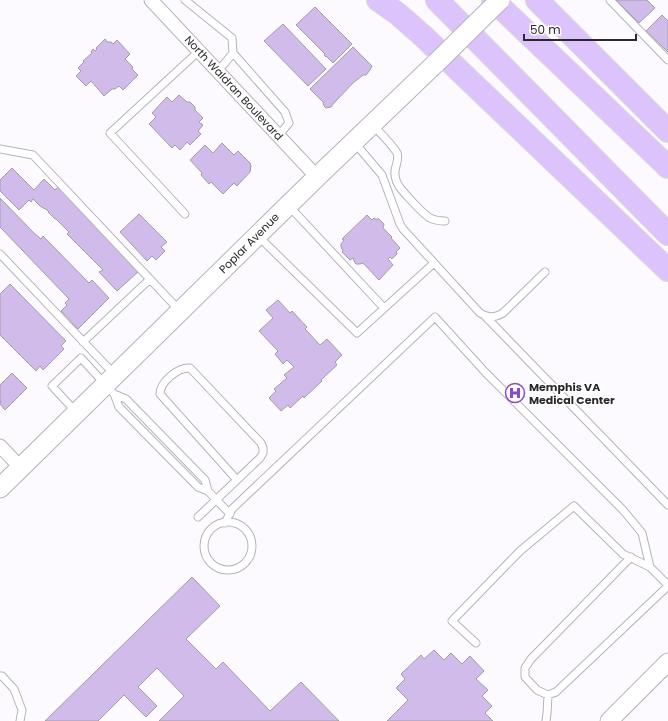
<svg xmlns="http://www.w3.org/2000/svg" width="668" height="721" viewBox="0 0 668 721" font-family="Poppins,sans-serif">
	<rect width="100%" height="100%" fill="#fcfaff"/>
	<path fill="#d1bbeb" stroke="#a09da3" d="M616,0H647L655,8L639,23Z
		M315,7L352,44L333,63L326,56V57L324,55L325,54L296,25Z
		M662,15L668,21V52L646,31Z
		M283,24L326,69L308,86L264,41Z
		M105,39L107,42H111L113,44L117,40L130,54L125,59L133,67L132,69L138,75L123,90L119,86L115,89H112L104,96L91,81L86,86L76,76L81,71L78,68L84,62L83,61L92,53L91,52L93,49L95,51L97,49L96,48Z
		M353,47L372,66L370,70L366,75H363L353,83L334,103L331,107L326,108L324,106L323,102L310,89Z
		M179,95L187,102H190L195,107V110L203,118L199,122L203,125L198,131L201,134L190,145L187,142L180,150L175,145L172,148L149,124L156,117L152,113L167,97L172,102Z
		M222,143L234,155L238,151L250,163L251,166L250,172L237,186L234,183L223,194L211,182L209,184L201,175L202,173L190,160L205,145L213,153Z
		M12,168L34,190L44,179L55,190L59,186L139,271L117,291L99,272L103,270L67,234L69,232L56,219H55L48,212H49L47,210L40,206L33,199L31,202L29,200L19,210L0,191V180Z
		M0,198L34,233L41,239L43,236L89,283L92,280L109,298L78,329L61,311L67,305L65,303L69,299L0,227Z
		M139,214L167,242L161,247L165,251L156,260L152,256L147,261L120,232Z
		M367,215L372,220L374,218L375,219H379L384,224L383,228L392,237L391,238L400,248L396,252L397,254L392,259L390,257L388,259L393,265L379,280L363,263L360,264H356L354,261L353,258L350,260L342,252L343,251L341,247V244L344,240L342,239Z
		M10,284L66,341L61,346L64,349L43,370L40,366L36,371L0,335V294Z
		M278,300L290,313L292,311L307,327L305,329L320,345L327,339L342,355L335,362L337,365L321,380L322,381L304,398L303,396L290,408L288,405L281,411L269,398L276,391L274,389L287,378L284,375L294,367L287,360L283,364L275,354L278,351L259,331L273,318L266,310Z
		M12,373L27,388L5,410L0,404L1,402L0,401V385Z
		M192,577L220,606L186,639L216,669L223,662L270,711L301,682L339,721H159L184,696L157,668L138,687L157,706L146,717L124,695L98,721H45Z
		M434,650L444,660L451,653L462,664L470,656L484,671L476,679L488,690L482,696L492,706L485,713L493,721H387L408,700L396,688L405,679L401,674L421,655L424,659Z"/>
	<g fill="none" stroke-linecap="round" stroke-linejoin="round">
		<g stroke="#b5b3b9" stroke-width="9">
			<path id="service" d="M185,0L232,38L233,53L285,112L289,123L278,136
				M610,0L668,60
				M217,71L225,63L233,53
				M372,124C379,132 392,144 397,153C400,160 394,167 395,174C395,179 398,185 401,189C406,195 423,214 430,218C434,220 440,221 445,221
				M354,142L382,175L400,224L403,229L480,313C489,318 494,318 503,313L545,272
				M0,149L33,155L180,311
				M289,206L384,308
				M185,214L110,133L199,51
				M257,235L357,333L434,263
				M0,254L115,375
				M485,316L668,505
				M83,342L150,279
				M114,394L126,399L205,480L208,491L230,514
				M76,412L52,386L81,358L114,394L119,407L198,487L208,491
				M198,517L260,458L263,453V448L261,443L190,368C178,367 160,382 160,394L237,480
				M204 546a24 24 0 1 1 48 0a24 24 0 1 1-48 0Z
				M225,523L232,509L435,317L485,372L623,510L642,533L650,567L668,585
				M631,557L531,659L525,668V677L537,690L548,695L556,692L668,586
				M476,643L452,621L520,551L574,506L623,554L650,567
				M0,676H2L14,689L22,710L20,721
				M546,721L547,714L548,695"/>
		</g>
		<g stroke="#b5b3b9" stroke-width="15">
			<path id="minor" d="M151,0L317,177
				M0,446L21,468"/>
		</g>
		<g stroke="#b5b3b9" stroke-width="19">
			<path id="tertiary" d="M609,721L668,662"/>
		</g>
		<g stroke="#b5b3b9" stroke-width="21">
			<path id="secondary" d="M0,488L317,177L436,63"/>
		</g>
		<g stroke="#d9d8d9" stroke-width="24">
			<path id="motorway" d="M378,0L398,14L423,36L668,270
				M437,0L668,234
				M493,0L668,167
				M537,0L668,131"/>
		</g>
		<use href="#service" stroke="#fff" stroke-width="7"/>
		<use href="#minor" stroke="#fff" stroke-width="13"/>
		<use href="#tertiary" stroke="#fff" stroke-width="17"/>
		<use href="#secondary" stroke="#fff" stroke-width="19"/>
		<use href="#motorway" stroke="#ddc3fc" stroke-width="22"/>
		<g stroke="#b5b3b9" stroke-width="21" stroke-linecap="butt">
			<path id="secondary-bridge" d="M436,63L500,0"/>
		</g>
		<use href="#secondary-bridge" stroke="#fff" stroke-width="19"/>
	</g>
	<defs>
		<g id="hospital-ring" transform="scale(1)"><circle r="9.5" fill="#fff" stroke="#8a4cc2" stroke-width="1.5"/><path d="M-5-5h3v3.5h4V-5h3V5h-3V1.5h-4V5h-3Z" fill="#8a4cc2"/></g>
	</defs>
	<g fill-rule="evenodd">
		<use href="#hospital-ring" x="515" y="393"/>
	</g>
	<g text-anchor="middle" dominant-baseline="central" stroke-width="3" stroke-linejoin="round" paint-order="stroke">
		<g font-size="11" fill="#2a292b" stroke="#fff">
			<text transform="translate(234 88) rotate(47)">North Waldran Boulevard</text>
			<text transform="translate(249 243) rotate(-45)">Poplar Avenue</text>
		</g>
		<g font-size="11" font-weight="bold" fill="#2a292b" stroke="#fff" text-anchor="start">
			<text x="529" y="387">Memphis VA<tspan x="529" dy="13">Medical Center</tspan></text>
		</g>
	</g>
	<path d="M524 34v6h112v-6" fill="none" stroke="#2a292b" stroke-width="2"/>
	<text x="530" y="34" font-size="12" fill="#2a292b" stroke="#ffffff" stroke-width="3" paint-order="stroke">50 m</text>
</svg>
